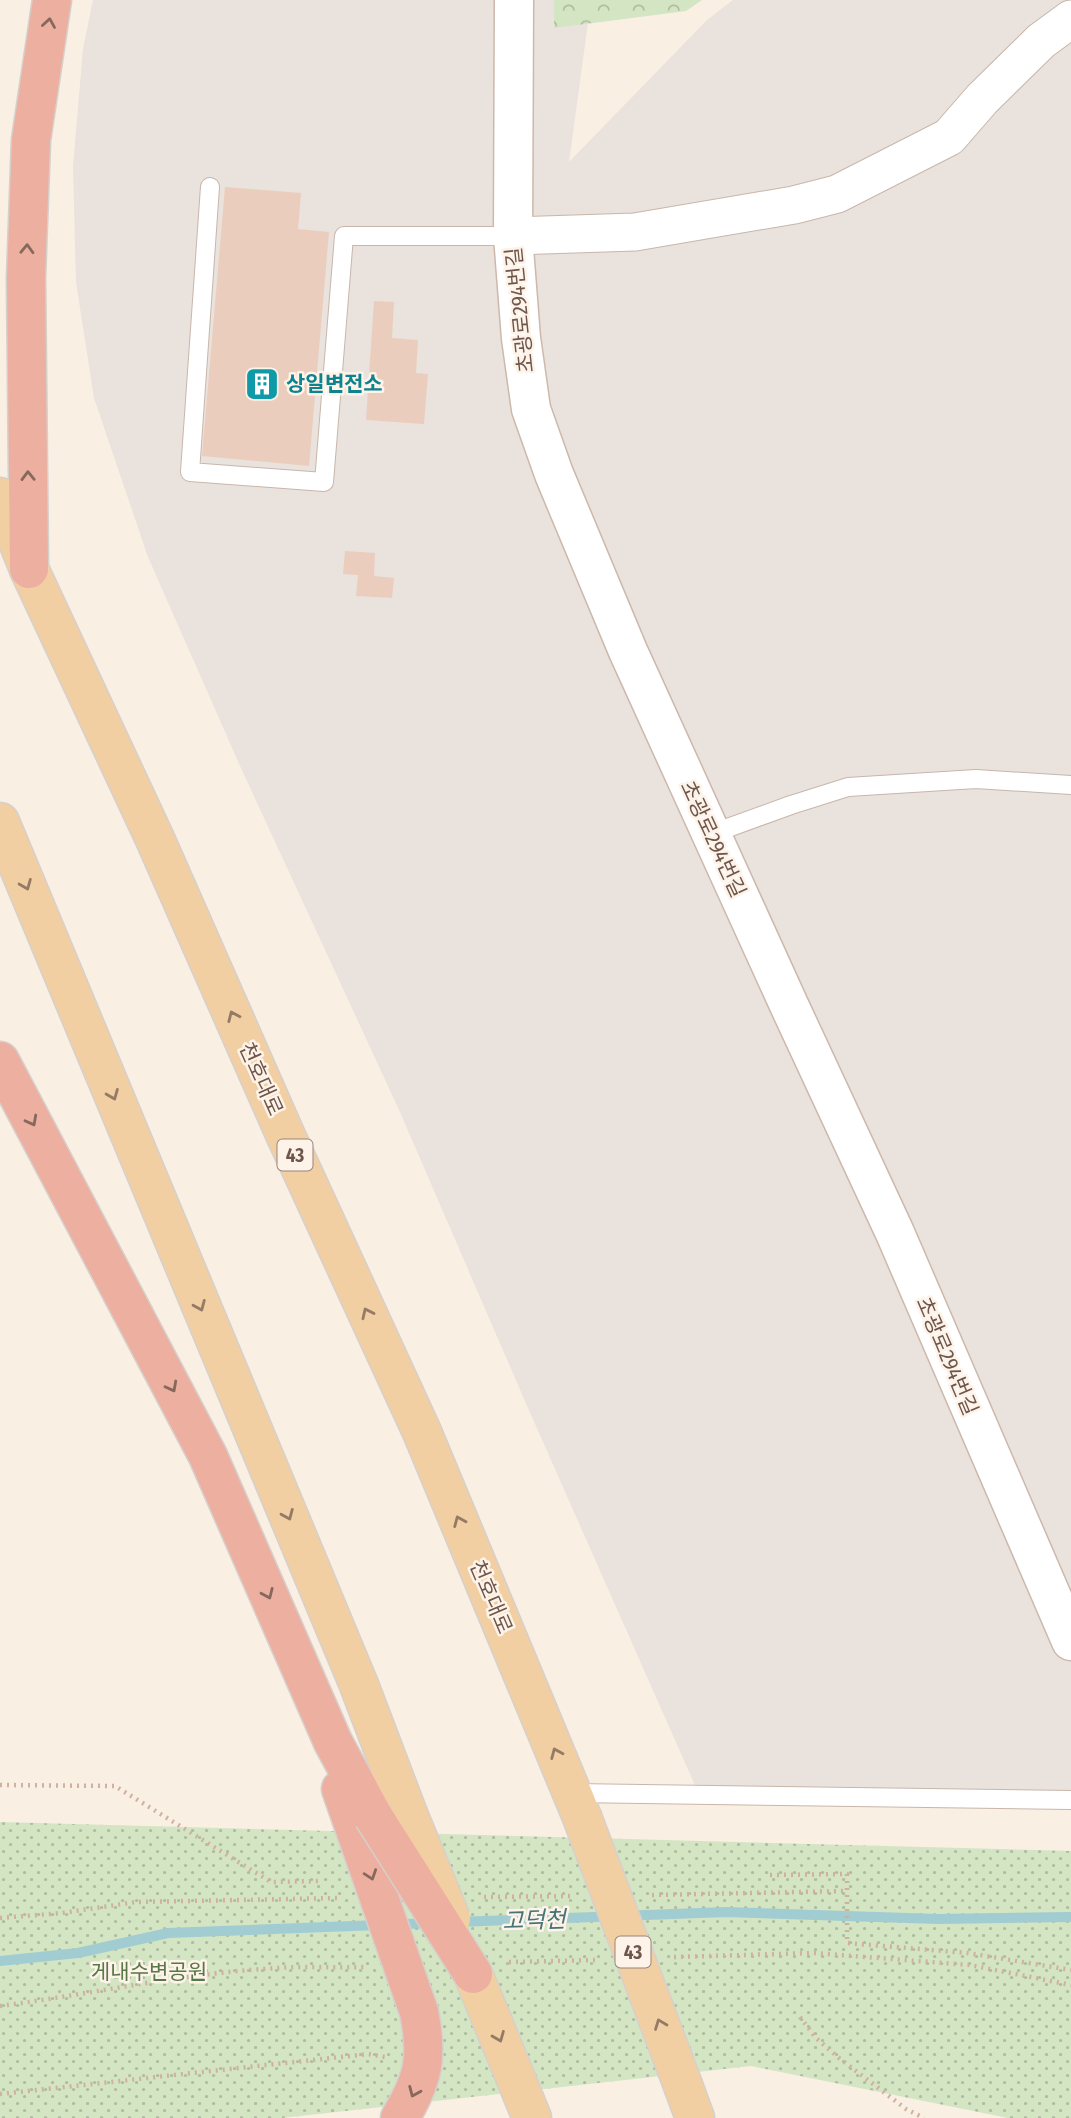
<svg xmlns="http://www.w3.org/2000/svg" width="1071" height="2118" viewBox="0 0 1071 2118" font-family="'Fira Sans Condensed','Noto Sans KR',sans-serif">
	<defs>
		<pattern id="forest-crowns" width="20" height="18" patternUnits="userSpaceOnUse" patternTransform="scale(1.75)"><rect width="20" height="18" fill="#d3e5c3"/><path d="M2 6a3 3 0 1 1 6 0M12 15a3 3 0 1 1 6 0" fill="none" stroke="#afbca1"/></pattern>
		<pattern id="park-dots" width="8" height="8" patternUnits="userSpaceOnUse" patternTransform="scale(1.75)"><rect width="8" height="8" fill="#d3e5c3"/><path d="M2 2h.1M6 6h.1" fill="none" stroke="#afbca1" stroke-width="1.8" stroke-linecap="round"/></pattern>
	</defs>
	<rect width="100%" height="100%" fill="#f9efe3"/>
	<path fill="#e9e2dd" d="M93,0H591L569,162L707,20L733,0H1071V1796L698,1792L528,1408L400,1112L241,768L148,557L94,398L76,282L73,166L83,49Z"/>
	<path fill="url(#forest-crowns)" d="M554,0H702L686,11L554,28Z"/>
	<path fill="url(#park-dots)" d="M0,1822L1071,1851V2118H1008L751,2066L282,2118H0Z"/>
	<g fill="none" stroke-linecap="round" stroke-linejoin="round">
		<path stroke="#a1ccd1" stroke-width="10" d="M458,1922L726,1912L938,1919L1071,1917
			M0,1961L78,1953L168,1933L432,1923"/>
	</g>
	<path fill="#ebcdbd" d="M225,187L301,193L298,229L329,232L309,466L202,456Z
		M374,301L394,302L392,338L418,340L416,373L428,374L424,424L366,420Z
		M345,551L375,553L374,576L394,578L392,598L356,596L358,575L343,574Z"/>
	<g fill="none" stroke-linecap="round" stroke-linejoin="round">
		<g stroke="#c8b6ab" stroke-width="20">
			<path id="lane" d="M210,187L190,472L324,482L344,236H513
				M711,834L791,805L848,787L976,779L1071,785
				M573,1793L1071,1800"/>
		</g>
		<g stroke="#c8b6ab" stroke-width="39">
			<path id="street" d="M513,236L635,232L794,205L837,194L949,137L982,99L1041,41L1071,19"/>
		</g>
		<g stroke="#cdb8ab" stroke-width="41">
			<path id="secondary" d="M514,0L513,236L521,338L531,409L554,474L628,651L789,1005L895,1233L1071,1641"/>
		</g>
		<g stroke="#d6d0cd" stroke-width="41">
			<path id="primary" d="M0,497L29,569L155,839L285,1134L422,1432L582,1817
				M0,822L359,1685L408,1814
				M473,1974L532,2118
				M684,2088L695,2118"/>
		</g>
		<g stroke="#d6d0cd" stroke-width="41">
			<path id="highway" d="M29,569L26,278L31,140L52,0
				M0,1061L208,1456L333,1742L373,1816
				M341,1789L419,2012C428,2057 424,2078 400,2118"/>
		</g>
		<path stroke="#d0b0a1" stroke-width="4.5" stroke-dasharray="2 5" stroke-linecap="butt" d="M0,1785L115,1786L271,1882L319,1881
			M770,1875L847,1874V1943L968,1953L1071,1970
			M652,1895L847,1891
			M484,1897L573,1896
			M0,1918L62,1913L136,1902L338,1898
			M674,1957L814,1953L970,1965L1071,1985
			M509,1962L595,1960
			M0,2006C92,1994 184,1973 278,1968C306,1966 335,1968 364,1967
			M800,2017L816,2038L839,2058L906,2109L924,2118
			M0,2094L368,2054L385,2057"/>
		<use href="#lane" stroke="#fff" stroke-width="18"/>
		<use href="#street" stroke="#fff" stroke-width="37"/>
		<use href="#secondary" stroke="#fff" stroke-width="38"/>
		<use href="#primary" stroke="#f1cfa2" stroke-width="38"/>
		<use href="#highway" stroke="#edafa0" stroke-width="38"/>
		<g stroke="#d6d0cd" stroke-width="41" stroke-linecap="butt">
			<path id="primary-bridge" d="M408,1814L451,1919
				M582,1817L684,2088"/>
		</g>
		<g stroke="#d6d0cd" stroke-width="41" stroke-linecap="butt">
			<path id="highway-bridge" d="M373,1816L473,1974"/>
		</g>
		<use href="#primary-bridge" stroke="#f1cfa2" stroke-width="38"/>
		<use href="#highway-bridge" stroke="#edafa0" stroke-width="38"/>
	</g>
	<defs><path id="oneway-chevron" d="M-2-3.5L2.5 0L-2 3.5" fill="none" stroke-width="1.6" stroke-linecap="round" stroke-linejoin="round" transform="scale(1.75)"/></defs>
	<g stroke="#87685d">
		<use href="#oneway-chevron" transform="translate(49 23) rotate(-81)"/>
		<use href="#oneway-chevron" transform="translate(27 249) rotate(-88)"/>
		<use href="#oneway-chevron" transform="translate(28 476) rotate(-91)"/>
		<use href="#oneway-chevron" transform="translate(32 1121) rotate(62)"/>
		<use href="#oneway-chevron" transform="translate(172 1387) rotate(62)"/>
		<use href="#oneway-chevron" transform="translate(268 1594) rotate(66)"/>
		<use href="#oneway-chevron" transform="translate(371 1875) rotate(71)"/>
		<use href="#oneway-chevron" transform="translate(414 2092) rotate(113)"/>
	</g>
	<g stroke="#957a66">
		<use href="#oneway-chevron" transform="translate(26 885) rotate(68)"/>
		<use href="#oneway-chevron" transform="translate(233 1016) rotate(-114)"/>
		<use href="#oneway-chevron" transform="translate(113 1095) rotate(68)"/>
		<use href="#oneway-chevron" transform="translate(200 1306) rotate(67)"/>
		<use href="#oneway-chevron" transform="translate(367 1313) rotate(-115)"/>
		<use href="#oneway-chevron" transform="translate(288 1515) rotate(67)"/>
		<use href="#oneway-chevron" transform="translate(459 1521) rotate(-113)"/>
		<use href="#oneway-chevron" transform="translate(556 1753) rotate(-113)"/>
		<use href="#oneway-chevron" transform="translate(660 2024) rotate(-111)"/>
		<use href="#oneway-chevron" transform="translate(499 2037) rotate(68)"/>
	</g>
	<defs>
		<g id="building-square" transform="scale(1.75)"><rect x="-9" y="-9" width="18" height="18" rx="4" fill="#0f9aa8" stroke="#fdf3e8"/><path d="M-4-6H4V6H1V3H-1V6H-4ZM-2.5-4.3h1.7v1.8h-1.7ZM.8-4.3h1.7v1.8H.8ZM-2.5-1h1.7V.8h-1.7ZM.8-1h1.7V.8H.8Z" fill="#fff"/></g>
	</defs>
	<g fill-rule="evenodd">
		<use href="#building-square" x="262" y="384"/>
	</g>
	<g text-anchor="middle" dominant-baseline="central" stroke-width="5" stroke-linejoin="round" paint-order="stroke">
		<g fill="#fdf3e8" stroke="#99857b" stroke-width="2">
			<rect x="277.5" y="1139.5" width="35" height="31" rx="5"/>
			<rect x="615.5" y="1936.5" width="35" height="31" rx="5"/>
		</g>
		<g font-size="19" font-weight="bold" fill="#6e564c">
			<text x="295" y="1155">43</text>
			<text x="633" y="1952">43</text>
		</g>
		<g font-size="21" fill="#6e564c" stroke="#fdf3e8">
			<text transform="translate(520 310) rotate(-96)">초광로294번길</text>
			<text transform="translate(713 839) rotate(65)">초광로294번길</text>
			<text transform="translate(261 1079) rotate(66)">천호대로</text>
			<text transform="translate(947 1356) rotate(67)">초광로294번길</text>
			<text transform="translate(491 1597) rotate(67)">천호대로</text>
		</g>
		<g font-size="21" font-weight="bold" fill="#0d838f" stroke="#fdf3e8" text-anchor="start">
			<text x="286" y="384">상일변전소</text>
		</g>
		<g font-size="21" fill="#597848" stroke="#fdf3e8">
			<text x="149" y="1972">게내수변공원</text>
		</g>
		<g font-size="23" font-style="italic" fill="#457378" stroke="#fdf3e8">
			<text transform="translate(534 1920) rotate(-2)">고덕천</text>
		</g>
	</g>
</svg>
